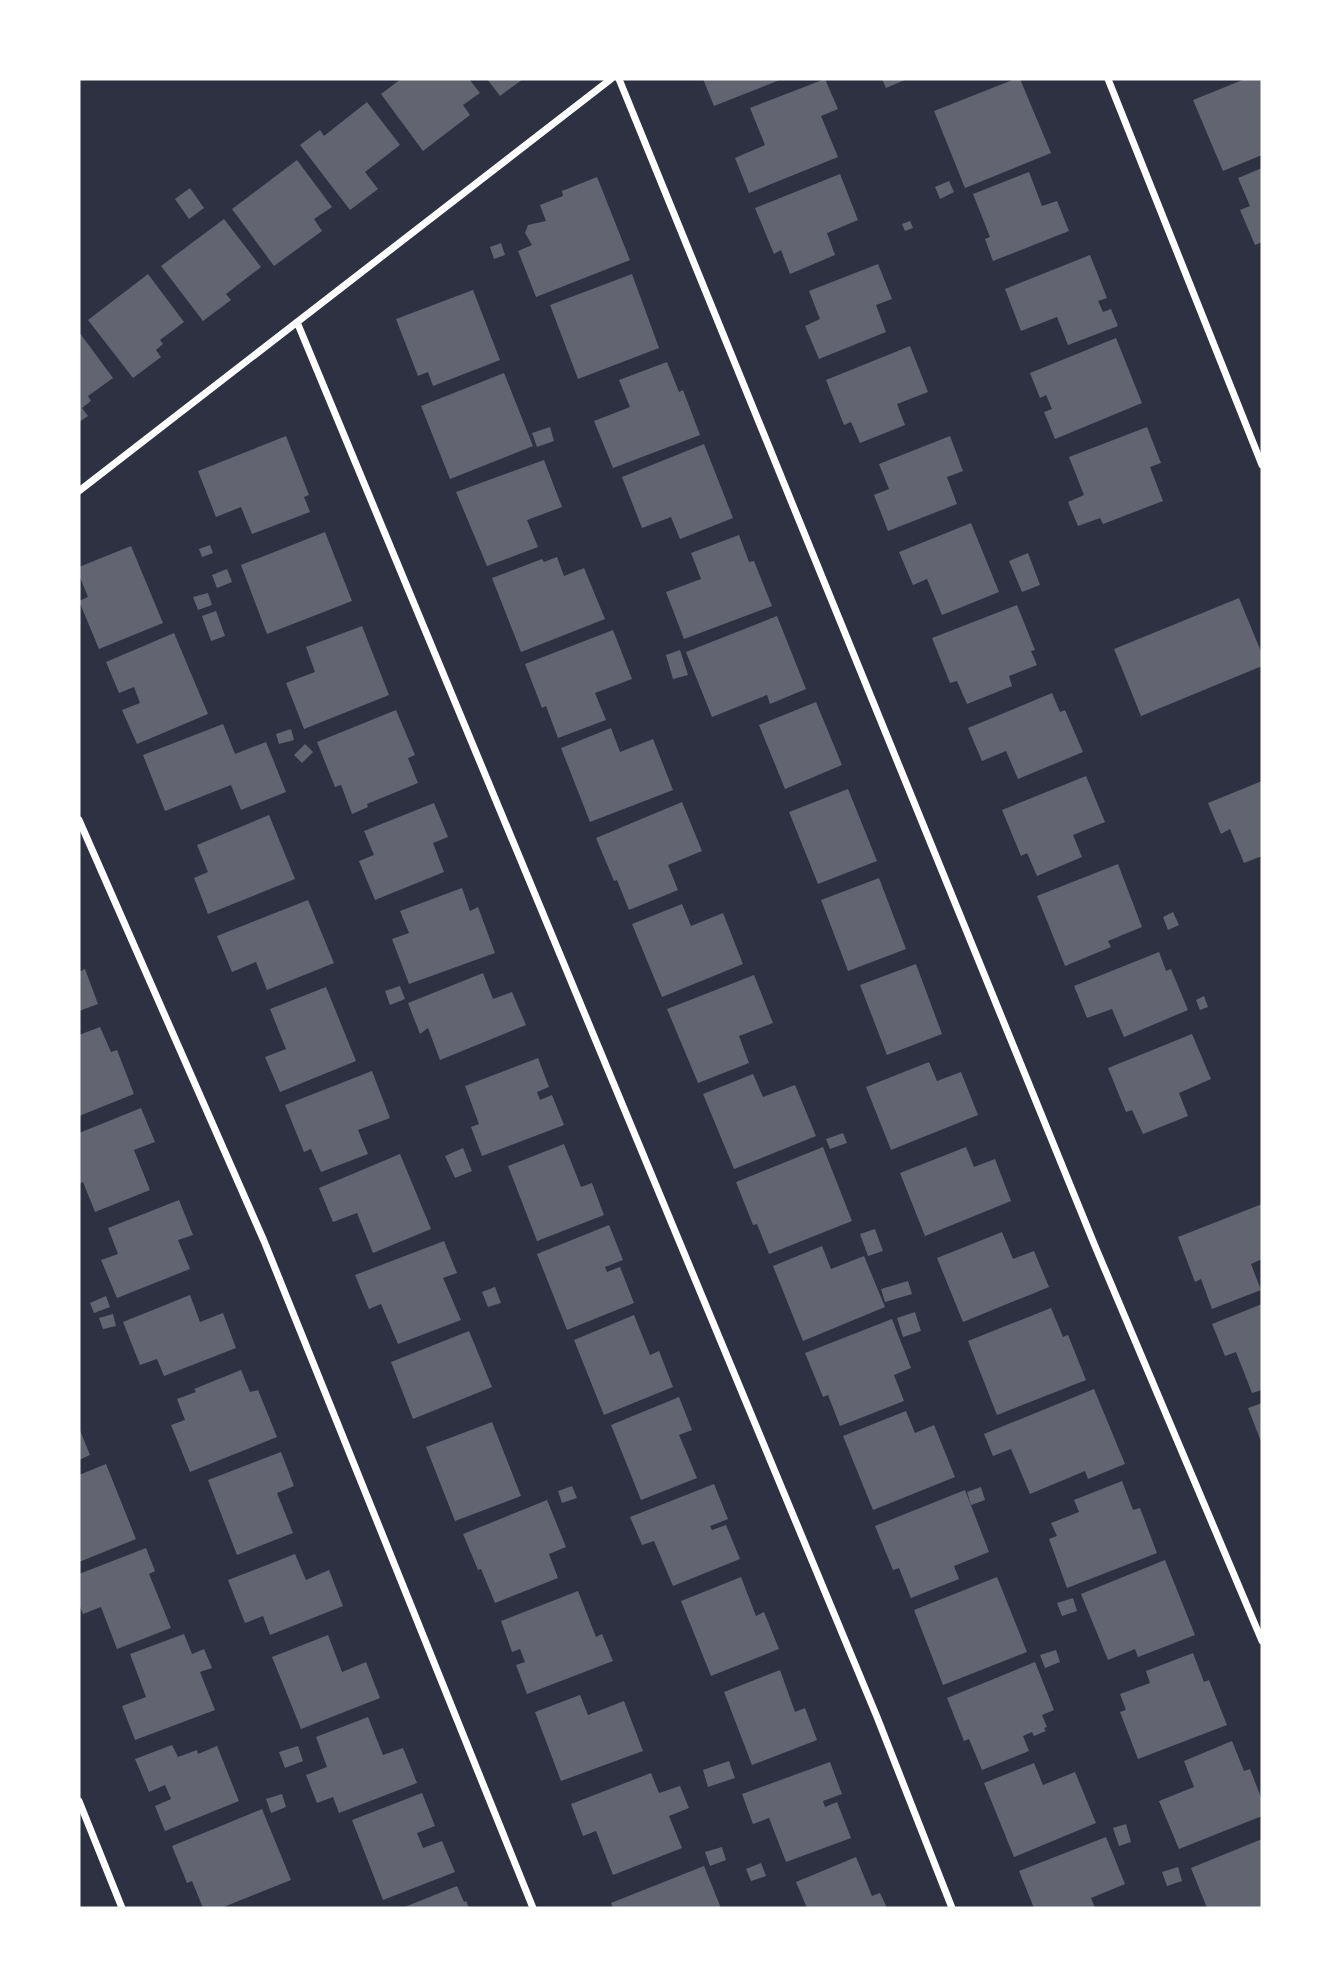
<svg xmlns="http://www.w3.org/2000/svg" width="1341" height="1987" font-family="'Archivo Narrow',sans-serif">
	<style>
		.building { fill: #626471 }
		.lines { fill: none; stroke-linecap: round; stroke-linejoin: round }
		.minor { stroke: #fff; stroke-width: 7 }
	</style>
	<rect width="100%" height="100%" fill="#2d3142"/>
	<!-- building -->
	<path class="building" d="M401,79H469L480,93L463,105L470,115L423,151L381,94Z
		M487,79H523L500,96Z
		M703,79H782L714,106Z
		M825,79L838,109L821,116L838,157L749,193L735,158L765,145L750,108Z
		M882,79H907L886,88Z
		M1015,79H1020L1051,153L965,188L934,111Z
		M1245,79H1262V155L1223,171L1193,100Z
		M367,102L400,145L365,172L378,189L350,210L300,145L320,130L324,136Z
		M297,160L332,207L314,219L322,231L274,266L232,209Z
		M1262,168V242L1255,245L1240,210L1250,206L1238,178Z
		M1029,172L1042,206L1057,201L1069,231L993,261L985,239L990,237L973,194Z
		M840,174L858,220L827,233L835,255L790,274L781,250L774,254L755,208Z
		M597,177L630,260L536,297L518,251L532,245L525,233L528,225L546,221L540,205L563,196L562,191Z
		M949,181L954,192L940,199L935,187Z
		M190,188L204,208L189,219L175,199Z
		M224,219L261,267L226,294L231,300L203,321L161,266Z
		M910,221L913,228L905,231L902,224Z
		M501,243L505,255L494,259L490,247Z
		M1090,255L1107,298L1098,301L1103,312L1111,309L1118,326L1068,345L1057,317L1021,331L1005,289Z
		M878,264L892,299L876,305L886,332L819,359L805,326L820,319L809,291Z
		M148,274L184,322L160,340L163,344L156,350L161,357L133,378L88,320Z
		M632,274L659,348L578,379L550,305Z
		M473,290L500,360L433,386L428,372L418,376L396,319Z
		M79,332L113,378L88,396L91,401L82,408L88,416L79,422Z
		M1116,338L1142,403L1055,439L1044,412L1052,409L1046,395L1040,398L1030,373Z
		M910,346L928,392L897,404L905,425L860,443L851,422L844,425L826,380Z
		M667,362L679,392L683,390L700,435L613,468L594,421L630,407L619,380Z
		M504,373L533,446L450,479L421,406Z
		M550,427L554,441L537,447L532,433Z
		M1147,427L1161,463L1150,467L1163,501L1103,524L1100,518L1078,526L1068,502L1084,495L1069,457Z
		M286,436L309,495L304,497L310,512L252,534L241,507L216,517L198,471Z
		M950,436L963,471L947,477L957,504L888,531L874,495L889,489L879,464Z
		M704,444L733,518L680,539L671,517L642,528L622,477Z
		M544,460L562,507L527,520L538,547L487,566L456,492Z
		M971,523L999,592L942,615L927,579L913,585L899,552Z
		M325,532L352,601L267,634L241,565Z
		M739,535L749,562L754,561L772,606L684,639L666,592L701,579L691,553Z
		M210,545L213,553L202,557L199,549Z
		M131,546L163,623L99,649L79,601L88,597L79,575V567Z
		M1028,553L1040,585L1022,592L1009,561Z
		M557,557L564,576L584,568L605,619L521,652L492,578L542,559L544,562Z
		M227,569L232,582L217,588L212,575Z
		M208,593L212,605L198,610L193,597Z
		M1239,598L1262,654V666L1141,716L1114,649Z
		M1017,605L1035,650L1031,651L1037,665L1009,676L1012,686L967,704L957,681L950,683L932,638Z
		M216,611L225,636L211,641L202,616Z
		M777,616L806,689L770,704L767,695L712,717L686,652Z
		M362,626L389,695L304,729L286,683L315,672L306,647Z
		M613,630L632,679L595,693L606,720L558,738L546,706L542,708L525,664Z
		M174,633L208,714L137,744L122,710L140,703L134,687L119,693L106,662Z
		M680,650L688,675L673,679L666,655Z
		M1052,693L1060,712L1065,710L1083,752L1018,779L1006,751L982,761L968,728Z
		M816,702L842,765L785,789L759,725Z
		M396,710L415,755L408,758L418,783L367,804L368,807L352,814L341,785L335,787L317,742Z
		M223,724L235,754L266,742L286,792L241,810L231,785L165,811L143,755Z
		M611,728L620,752L653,739L673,790L590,822L561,748Z
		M291,729L294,740L279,744L276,734Z
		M305,744L313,752L302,763L294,755Z
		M1086,776L1105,822L1073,835L1082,857L1037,876L1027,853L1021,856L1002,810Z
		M1262,781V856L1244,863L1230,829L1221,834L1208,803Z
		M848,789L877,861L818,884L789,812Z
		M682,802L702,851L668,865L678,890L629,910L617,880L614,881L596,838Z
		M434,803L448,837L433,843L444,872L375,900L359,861L374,855L364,831Z
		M269,815L295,879L208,914L194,878L208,872L197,845Z
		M1118,864L1142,927L1108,941L1111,947L1065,966L1037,896Z
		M879,878L906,949L848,971L821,900Z
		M462,888L470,911L478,907L495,953L409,984L392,939L409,933L400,911Z
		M308,900L334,963L267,990L256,962L232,972L217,936Z
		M682,904L691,926L723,913L743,964L662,997L632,924Z
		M1173,912L1179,925L1168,930L1163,917Z
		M1159,952L1166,971L1171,969L1188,1010L1124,1037L1112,1009L1087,1018L1074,986Z
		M916,964L942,1034L887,1055L860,985Z
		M85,969L98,1004L79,1011V972Z
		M483,973L493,999L512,992L526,1025L440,1060L428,1028L420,1034L408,1003Z
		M754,975L773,1023L739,1036L749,1063L698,1083L667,1009Z
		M400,986L405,999L390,1005L385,991Z
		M326,987L356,1061L280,1092L265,1057L286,1049L270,1009Z
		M1204,996L1208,1007L1200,1010L1196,1000Z
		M100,1027L111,1052L117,1050L134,1094L79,1116V1035Z
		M1192,1034L1211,1079L1179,1093L1188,1116L1143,1134L1132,1110L1126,1112L1108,1068Z
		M538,1058L549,1087L537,1092L540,1100L552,1095L564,1125L482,1156L471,1127L479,1124L465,1086Z
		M929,1062L937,1081L961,1072L978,1115L891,1150L866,1087Z
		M372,1071L390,1118L358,1130L368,1154L321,1172L311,1149L304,1152L285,1105Z
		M753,1074L763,1097L795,1085L816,1136L734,1169L703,1094Z
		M141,1108L155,1142L134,1150L150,1190L95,1212L83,1182L79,1184V1133Z
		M843,1133L847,1143L830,1149L826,1139Z
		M564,1144L581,1187L592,1183L604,1215L537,1241L508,1166Z
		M823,1147L852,1221L769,1254L757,1224L753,1225L736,1182Z
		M966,1147L974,1167L995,1159L1011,1201L925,1236L900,1173Z
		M463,1148L472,1171L455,1178L445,1156Z
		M400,1154L431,1229L373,1253L357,1213L333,1222L319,1188Z
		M179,1200L193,1235L178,1240L190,1269L117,1298L101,1260L118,1254L108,1228Z
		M1262,1204V1259L1251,1264L1261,1290L1212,1309L1201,1279L1195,1282L1178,1237Z
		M609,1225L623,1260L605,1267L607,1272L620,1267L634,1303L567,1330L537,1254Z
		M875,1229L883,1251L868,1256L860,1234Z
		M1002,1232L1013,1259L1034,1251L1049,1287L963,1322L937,1258Z
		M444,1241L457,1273L443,1278L461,1320L398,1344L381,1304L369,1309L355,1275Z
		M822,1246L831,1269L864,1256L885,1307L803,1341L773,1266Z
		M908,1281L912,1294L885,1302L881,1289Z
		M495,1287L501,1303L488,1307L482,1292Z
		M190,1295L200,1322L223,1313L236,1348L164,1376L157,1359L140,1365L123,1322Z
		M106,1296L110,1307L94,1313L90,1303Z
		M1262,1304V1390L1252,1393L1236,1352L1225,1356L1212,1324Z
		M1051,1308L1063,1337L1068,1335L1086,1380L997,1415L968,1341Z
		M915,1312L921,1331L903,1337L897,1318Z
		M113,1314L116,1326L103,1329L99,1318Z
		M634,1315L650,1355L659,1351L673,1387L604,1415L574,1340Z
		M892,1319L911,1368L894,1375L904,1401L840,1426L828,1395L823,1397L805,1353Z
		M469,1331L492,1387L413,1419L391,1362Z
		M241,1370L250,1392L258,1390L277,1437L190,1472L171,1425L185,1420L177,1399L196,1392L194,1389Z
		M1094,1389L1125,1464L1088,1479L1085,1471L1030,1494L1011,1449L993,1456L984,1434Z
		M679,1397L692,1430L679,1435L697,1478L641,1500L611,1425Z
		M1262,1403V1444L1248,1408Z
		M906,1411L915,1433L934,1425L955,1477L873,1510L843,1436Z
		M492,1422L521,1496L455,1521L426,1447Z
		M79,1428L90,1455L79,1460Z
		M281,1452L294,1486L277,1493L293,1533L237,1555L208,1480Z
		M106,1464L136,1539L79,1562V1475Z
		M1122,1481L1133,1510L1140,1508L1157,1553L1067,1588L1049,1539L1057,1536L1051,1523L1079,1512L1074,1500Z
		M714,1484L728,1519L710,1526L712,1530L726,1525L740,1559L673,1586L654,1541L642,1545L630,1517Z
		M572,1486L577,1498L562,1503L558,1491Z
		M981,1487L985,1500L971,1505L967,1492Z
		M965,1490L989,1552L954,1566L959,1579L911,1598L899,1568L893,1570L875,1526Z
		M547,1500L566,1547L549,1554L558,1578L495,1603L481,1569L478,1570L463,1534Z
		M146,1548L155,1571L149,1574L171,1628L117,1649L101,1607L83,1614L79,1604V1574Z
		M295,1554L306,1580L329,1570L343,1606L270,1635L263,1616L245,1623L228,1580Z
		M1165,1560L1195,1635L1138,1657L1135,1649L1108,1660L1081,1594Z
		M741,1577L756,1616L764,1612L779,1649L711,1676L681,1601Z
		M997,1577L1027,1652L943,1685L914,1610Z
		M578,1591L596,1637L602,1634L613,1661L527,1694L516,1665L525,1662L520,1649L512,1652L501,1621Z
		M1073,1598L1077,1611L1062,1616L1057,1603Z
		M184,1634L192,1654L204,1649L212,1668L200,1672L215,1710L135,1740L122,1706L146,1697L130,1654Z
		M328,1635L342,1672L366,1662L380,1698L301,1729L272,1657Z
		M1056,1650L1060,1662L1045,1668L1040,1655Z
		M1193,1653L1204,1682L1209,1680L1227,1725L1138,1759L1120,1712L1126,1710L1120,1694L1150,1683L1146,1671Z
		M1035,1662L1054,1710L1042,1715L1047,1727L1044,1728L1046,1731L1034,1736L1032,1732L1023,1736L1029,1751L982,1770L969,1739L964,1741L947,1698Z
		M780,1670L795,1712L805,1708L817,1740L752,1765L724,1692Z
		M580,1695L588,1715L624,1701L643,1751L561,1781L535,1712Z
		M368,1717L383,1755L403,1748L417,1783L339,1813L333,1797L317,1803L306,1775L327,1767L316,1737Z
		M1232,1741L1244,1771L1250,1769L1262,1800V1816L1179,1849L1159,1801L1194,1787L1184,1761Z
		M172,1745L178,1757L197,1750L198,1754L217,1746L239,1801L165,1831L155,1806L171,1799L165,1785L149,1792L135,1759Z
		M298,1746L303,1761L285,1768L279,1752Z
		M729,1761L735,1778L708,1787L703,1770Z
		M830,1762L842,1794L823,1801L825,1807L837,1802L851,1838L786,1862L769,1818L753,1824L742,1794Z
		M1034,1763L1043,1785L1075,1772L1096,1823L1014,1857L984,1783Z
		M651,1773L659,1793L680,1786L689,1808L669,1816L682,1848L613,1875L596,1831L583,1836L571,1804Z
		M422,1793L435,1826L417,1833L423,1848L442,1841L455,1872L383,1900L352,1820Z
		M282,1794L286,1807L271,1813L266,1799Z
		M262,1809L291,1880L221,1908H203L192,1881L187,1883L172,1846Z
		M1126,1824L1131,1842L1119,1846L1113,1828Z
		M1106,1837L1125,1884L1091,1898L1095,1908H1034L1019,1871Z
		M1262,1839V1908H1207L1191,1868Z
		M722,1847L726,1860L710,1866L705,1852Z
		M856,1857L872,1896L880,1893L887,1908H807L796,1882Z
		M761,1863L766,1876L751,1881L746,1869Z
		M704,1866L721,1908H613L611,1903Z
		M1178,1867L1182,1881L1167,1886L1162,1872Z
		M457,1886L464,1902L466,1901L469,1908H402Z"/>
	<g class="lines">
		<!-- minor -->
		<path class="minor" d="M619,79L1095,1246L1262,1641
			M1108,79L1262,465
			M297,322L877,1717L952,1908
			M79,491L611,79
			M79,820L264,1241L533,1908
			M79,1801L122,1908"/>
	</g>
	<!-- border -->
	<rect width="1341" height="1987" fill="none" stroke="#ffffff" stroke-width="161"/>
</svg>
